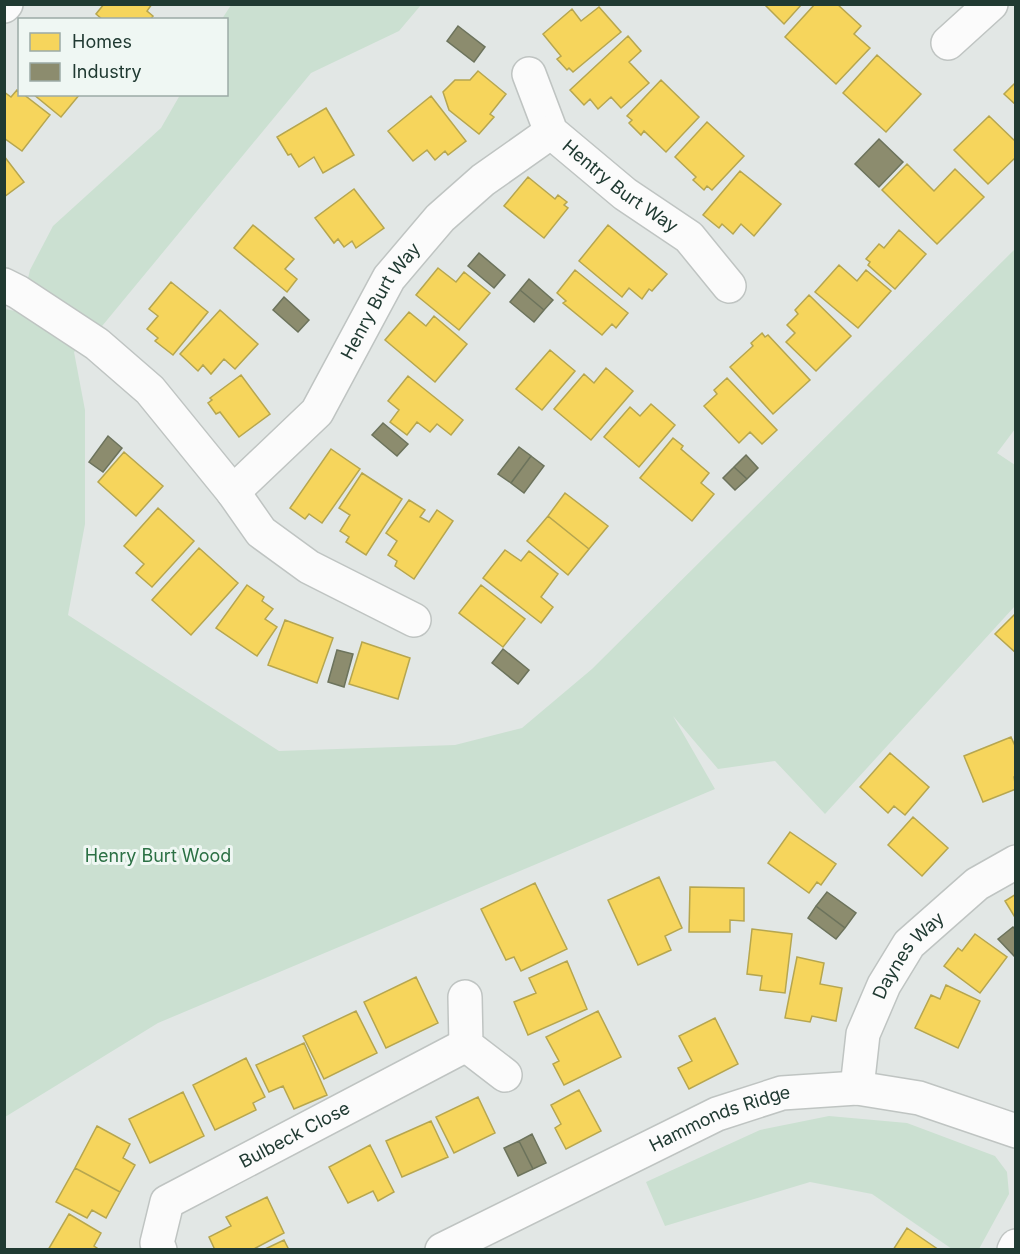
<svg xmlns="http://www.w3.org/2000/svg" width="1020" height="1254" font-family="Inter,sans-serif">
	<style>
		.green { fill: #cbe0d1 }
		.homes { fill: #f6d55c; stroke: #b6a64f; stroke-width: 1.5 }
		.industry { fill: #8c8c6e; stroke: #6c735c; stroke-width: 1.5 }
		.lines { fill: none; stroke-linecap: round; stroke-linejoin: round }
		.street-casing { stroke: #bfc4c2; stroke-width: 36 }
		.street { stroke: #fbfbfb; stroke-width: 33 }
		.labels { text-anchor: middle; stroke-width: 6; stroke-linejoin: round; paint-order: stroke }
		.street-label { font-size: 18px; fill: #203a32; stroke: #eff7f3 }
		.park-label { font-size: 18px; fill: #2b7044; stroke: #eff7f3 }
	</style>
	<rect width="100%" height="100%" fill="#e2e7e5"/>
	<!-- green -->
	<path class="green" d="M231,5H421L399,31L311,73L98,331L74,352L85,410V524L68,615L279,751L455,745L522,728L592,669L1015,249V429L997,453L1015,465V606L825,814L775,761L718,769L673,716L715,789L158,1023L5,1117V309L20,312L30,270L53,226L161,128L180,95L226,94V20L222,19Z
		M829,1116L907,1123L995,1156L1007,1172L1009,1194L979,1249H952L872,1194L810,1182L665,1226L646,1182L760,1130Z"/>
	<!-- homes -->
	<path class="homes" d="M104,4H152L147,11L153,16L150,20H103L96,14Z
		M764,4H802L784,24Z
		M815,4H837L861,26L854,34L870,48L836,84L785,37Z
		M599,7L621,32L573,72L569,68L567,70L557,59L561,56L543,34L572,9L581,21Z
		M628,36L641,51L629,62L649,83L621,108L611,97L598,109L590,99L584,105L570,90Z
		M877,55L921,94L886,132L843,93Z
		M478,71L506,94L490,114L494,117L479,134L449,110L443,92L455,80H470Z
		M661,80L699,117L666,152L644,131L641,135L629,123L632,120L627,116Z
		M1016,82V105L1004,94Z
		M17,90L20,94H23L50,115L22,151L4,138V92L11,97Z
		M33,94H80L61,117Z
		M431,96L466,141L448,155L445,151L435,160L427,150L413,161L388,131Z
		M326,108L354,155L323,173L314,157L299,167L291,154L288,155L277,137Z
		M989,116L1016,142V157L988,184L954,150Z
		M707,122L744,156L712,190L707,186L704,190L693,180L696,177L675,157Z
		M4,156L24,182L4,197Z
		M907,164L934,191L955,169L984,197L937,244L882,190Z
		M740,171L781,204L754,236L741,224L733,234L722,224L719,228L703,215Z
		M528,177L555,199L558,195L567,202L564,205L568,208L544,238L504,206Z
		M354,189L384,228L356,248L352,241L344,247L338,239L334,243L315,218Z
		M253,225L294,259L285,269L297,279L287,292L234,248Z
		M608,225L667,274L652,291L649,289L642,299L629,288L622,297L579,261Z
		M899,230L926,254L895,289L868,265L870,262L866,259L879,244L884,248Z
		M839,265L857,281L866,270L891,291L858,328L815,292Z
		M438,268L456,282L464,272L490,293L459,330L416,295Z
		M575,270L628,313L616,328L612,324L602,335L563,303L566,301L557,293Z
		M171,282L208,312L173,355L155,341L158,338L147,329L158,316L149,309Z
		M809,295L851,336L816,371L786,342L795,333L787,325L798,314L795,310Z
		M220,310L258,344L235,369L224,359L211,374L203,365L198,371L180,354Z
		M409,312L426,326L434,316L467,344L435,382L385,340Z
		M762,333L765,337L768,335L810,380L773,414L730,367L753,346L751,343Z
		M550,350L575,371L542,410L516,389Z
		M606,368L633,391L591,440L554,409L584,374L594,383Z
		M241,375L270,414L239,437L220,412L216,414L208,403L212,400L210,398Z
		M408,376L463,420L451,435L437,424L430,432L417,422L407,435L390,422L399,410L388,401Z
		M727,378L777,430L762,444L750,432L739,443L704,406L717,394L714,390Z
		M651,404L675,425L639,467L604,437L630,407L640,416Z
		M673,438L683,446L681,449L709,473L701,483L714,494L692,521L640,478Z
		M331,449L360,469L322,523L309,514L305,519L290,508Z
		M124,452L163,486L136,516L98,482Z
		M362,473L402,499L366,555L346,542L349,537L340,531L350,515L339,508Z
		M565,493L608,526L589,549L548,516Z
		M409,500L425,510L420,517L429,522L437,510L453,521L414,579L395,566L397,561L388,555L397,541L386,533Z
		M158,508L194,541L152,587L136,573L144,564L124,546Z
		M548,516L589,549L568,575L527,541Z
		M199,548L238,583L191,635L152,600Z
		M505,550L521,561L529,551L558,574L541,597L553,607L541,623L483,578Z
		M247,585L264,597L262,601L273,609L265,619L277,627L257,656L216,628Z
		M481,585L525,619L503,647L459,613Z
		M1016,613V653L995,634Z
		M285,620L333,638L317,683L268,665Z
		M362,642L410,658L398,699L349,684Z
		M1011,737L1016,748V776L1014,777L1016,789L983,802L964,756Z
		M890,753L929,787L905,815L894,806L888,813L860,787Z
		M913,817L948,848L922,876L888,845Z
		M790,832L836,864L821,885L817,882L809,893L768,863Z
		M659,877L682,928L665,936L671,950L638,965L608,900Z
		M535,883L567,949L521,971L514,957L506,960L481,909Z
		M690,887L744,888V921L730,920V932H689Z
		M1016,894V919L1005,901Z
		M752,929L792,934L785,993L760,990L762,976L747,974Z
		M975,934L1007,957L980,993L944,966L958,948L962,951Z
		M797,957L824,963L820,984L842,988L836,1021L812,1016L810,1022L785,1018Z
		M567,961L587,1009L528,1035L514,1002L536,993L529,978Z
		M416,977L438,1023L386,1048L364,1002Z
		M946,985L980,1001L958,1048L915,1028L931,995L940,999Z
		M356,1011L377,1053L324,1079L303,1036Z
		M598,1011L621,1057L564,1085L553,1064L559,1061L546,1037Z
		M715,1018L738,1064L689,1089L678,1068L692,1061L679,1036Z
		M304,1043L327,1095L294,1109L283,1086L269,1092L256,1065Z
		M246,1058L265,1097L253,1103L256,1110L215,1130L193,1085Z
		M579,1090L601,1131L566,1149L555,1128L561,1124L551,1105Z
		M183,1092L204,1136L150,1163L129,1119Z
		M478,1097L495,1133L454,1153L436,1117Z
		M431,1121L448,1157L402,1177L386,1141Z
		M97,1126L130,1144L123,1158L135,1165L120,1192L75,1168Z
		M370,1145L394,1192L378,1201L373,1191L348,1203L329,1167Z
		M75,1168L120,1192L106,1218L92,1210L87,1218L56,1202Z
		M267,1197L284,1233L252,1250H215L209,1237L231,1226L226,1217Z
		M69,1214L101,1233L94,1246L100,1250H48Z
		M907,1228L939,1250H893Z
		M284,1240L289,1250H263Z"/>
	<!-- industry -->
	<path class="industry" d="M458,26L485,47L474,62L447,41Z
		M879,139L903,162L879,187L855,164Z
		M479,253L505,275L494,288L468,266Z
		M529,279L553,300L544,310L520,290Z
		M520,290L544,310L534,322L510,302Z
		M284,297L309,320L298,332L273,310Z
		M383,423L408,444L397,456L372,435Z
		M108,436L122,448L103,472L89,462Z
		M519,447L531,456L511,483L498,474Z
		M746,455L758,468L747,479L734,467Z
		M531,456L544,466L524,493L511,483Z
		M734,467L747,479L735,490L723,478Z
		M503,649L529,670L518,684L492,663Z
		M337,650L353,654L344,687L328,682Z
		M827,892L856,913L845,928L816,906Z
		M816,906L845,928L836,939L808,918Z
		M1013,927L1016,930V958L998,939Z
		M532,1134L546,1163L533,1169L519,1141Z
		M519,1141L533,1169L518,1176L504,1148Z"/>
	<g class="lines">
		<defs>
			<g id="street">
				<path d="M4,6L6,4"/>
				<path d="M948,43L991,4"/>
				<path id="s1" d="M529,74L551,132L625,194L689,237L729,286"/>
				<path d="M4,285L18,292L97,344L150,390L233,492L261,532L309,567L414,620"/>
				<path id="s2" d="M233,492L317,412L389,278L440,218L483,180L551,132"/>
				<path d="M465,997L466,1045L505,1075"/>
				<path id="s3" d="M857,1088L863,1034L884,985L909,944L977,884L1016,862"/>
				<path id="s4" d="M160,1250L157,1243L167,1202L466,1045"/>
				<path id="s5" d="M442,1250L717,1114L782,1093L857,1088L919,1098L1016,1131"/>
				<path d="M1014,1250L1016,1246"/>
			</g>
		</defs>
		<!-- street casing -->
		<use href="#street" class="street-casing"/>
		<!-- street -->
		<use href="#street" class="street"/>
	</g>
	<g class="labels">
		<!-- street labels -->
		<g class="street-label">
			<text dy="6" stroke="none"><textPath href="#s1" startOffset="150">Hentry Burt Way</textPath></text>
			<text dy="6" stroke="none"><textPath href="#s2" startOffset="244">Henry Burt Way</textPath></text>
			<text dy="6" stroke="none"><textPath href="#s3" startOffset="146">Daynes Way</textPath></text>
			<text dy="6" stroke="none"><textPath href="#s5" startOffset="308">Hammonds Ridge</textPath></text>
			<text dy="6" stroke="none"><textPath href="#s4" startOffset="194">Bulbeck Close</textPath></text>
		</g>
		<!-- park labels -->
		<g class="park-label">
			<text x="158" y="862">Henry Burt Wood</text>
		</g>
	</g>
	<!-- border -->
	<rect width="1020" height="1254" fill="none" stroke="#203a32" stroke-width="12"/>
	<!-- legend -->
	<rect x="18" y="18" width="210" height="78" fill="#eff7f3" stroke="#9caba6" stroke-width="1.5"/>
	<rect x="30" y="33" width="30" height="18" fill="#f6d55c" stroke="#9caba6" stroke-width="1.5"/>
	<text x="72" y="48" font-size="18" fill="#203a32">Homes</text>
	<rect x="30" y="63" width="30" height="18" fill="#8c8c6e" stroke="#9caba6" stroke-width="1.5"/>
	<text x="72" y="78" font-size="18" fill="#203a32">Industry</text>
</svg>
